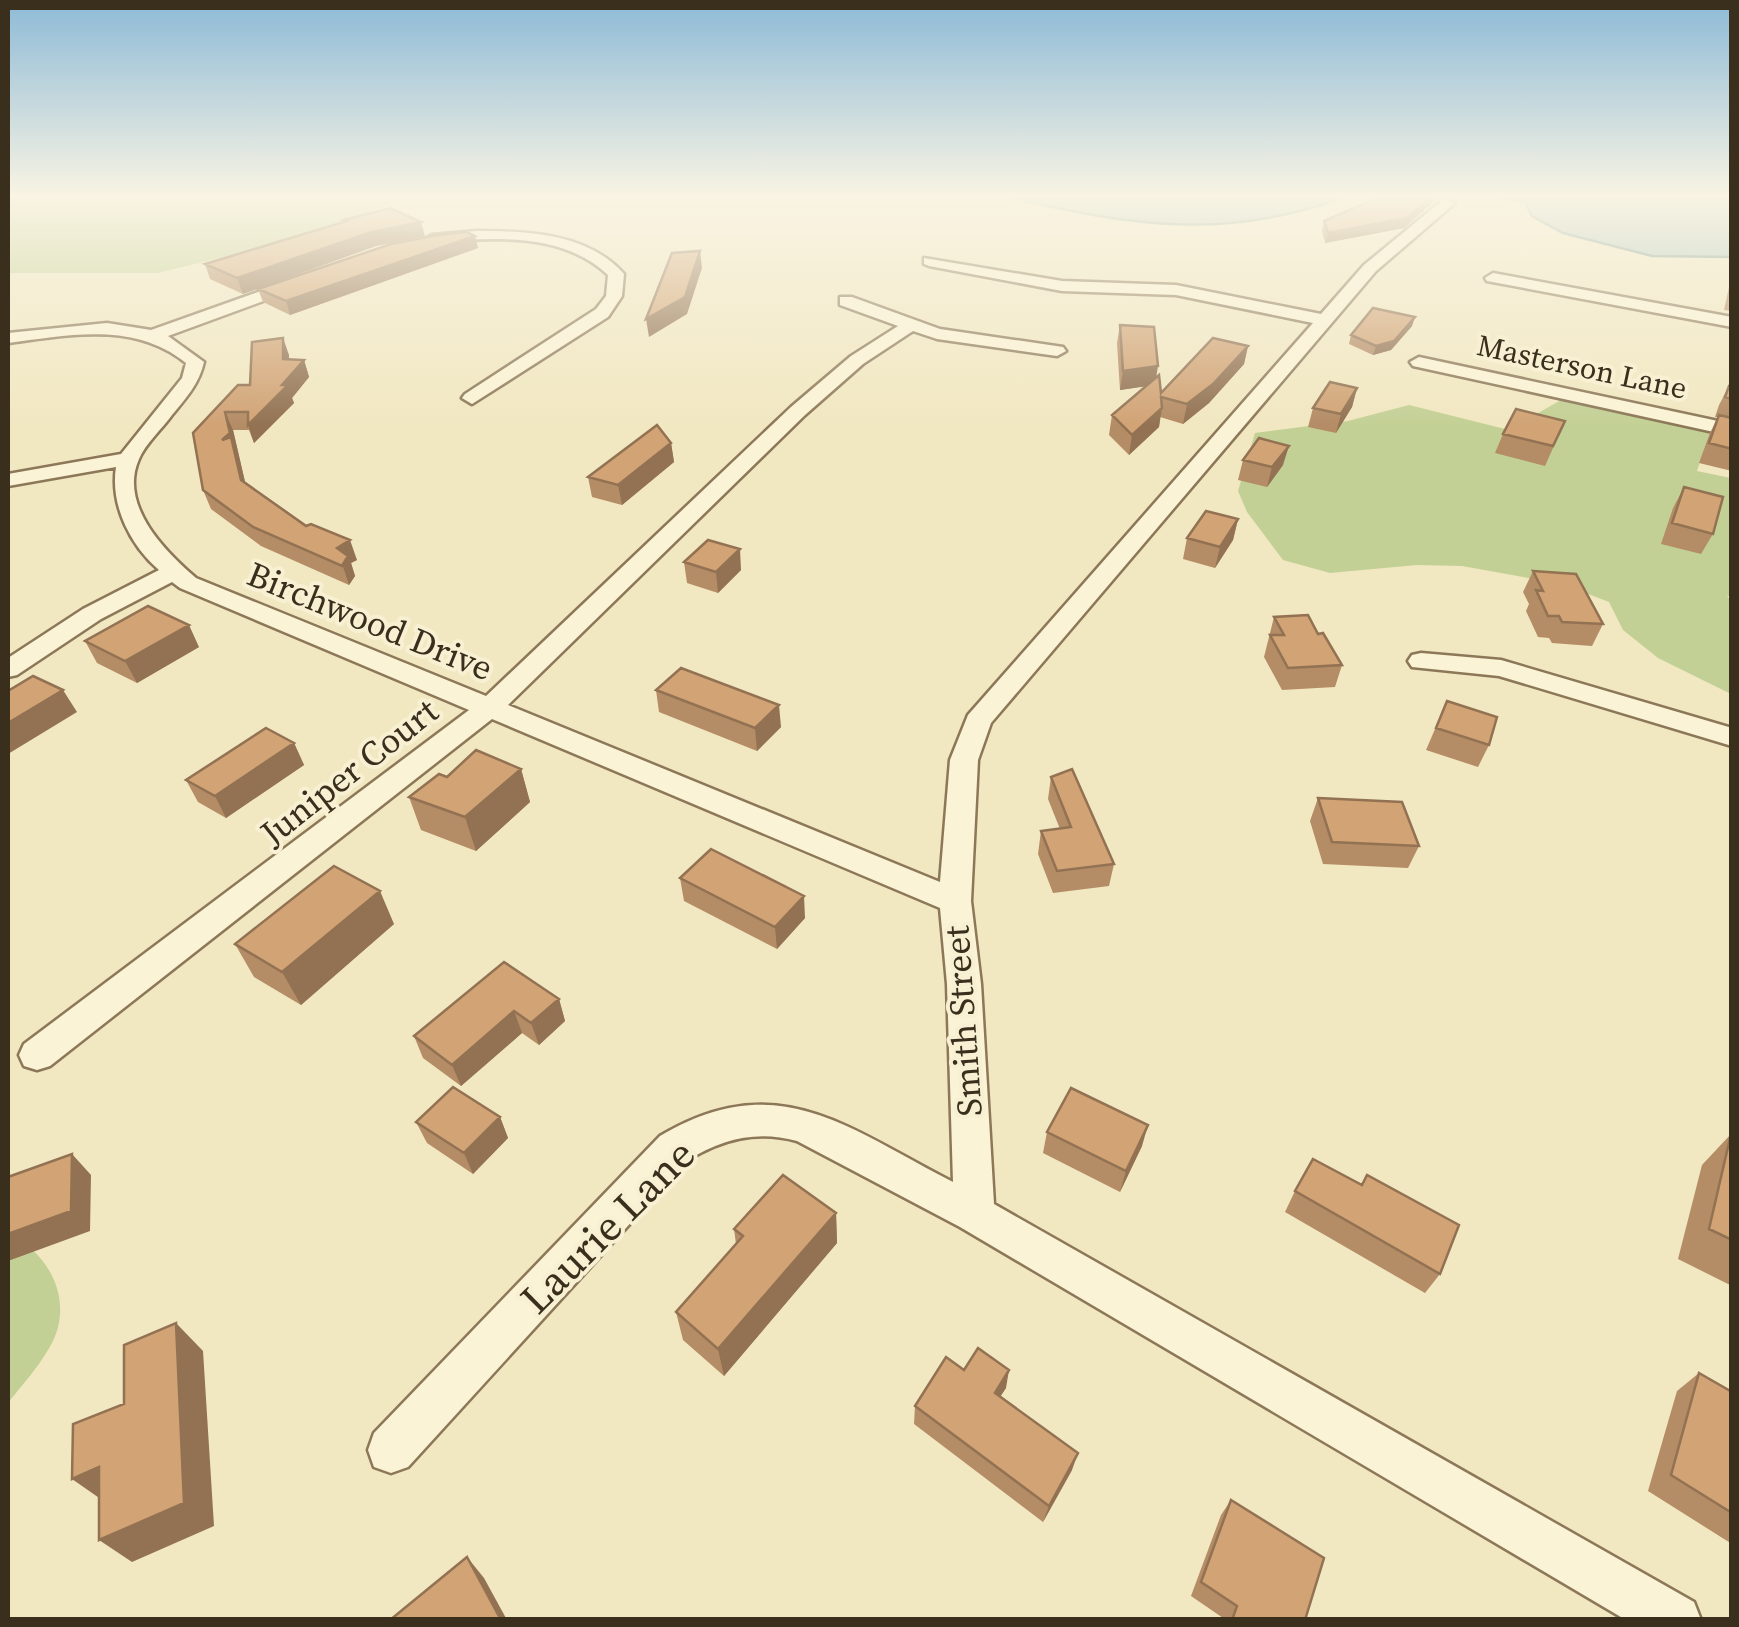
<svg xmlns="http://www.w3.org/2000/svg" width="1739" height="1627" font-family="'Source Serif 4',serif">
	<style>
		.green { fill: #c3d095 }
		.water { fill: #a4c3bd; stroke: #6a928b; stroke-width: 2.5 }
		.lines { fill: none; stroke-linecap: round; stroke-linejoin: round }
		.street-casing { stroke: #8c7858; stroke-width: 5 }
		.street { fill: #fbf3d5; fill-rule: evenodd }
		.wall { fill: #b48c65 }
		.shaded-wall { fill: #927252 }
		.building { fill: #d1a375; stroke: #927252; stroke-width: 2.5 }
		.labels { text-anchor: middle; stroke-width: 8; stroke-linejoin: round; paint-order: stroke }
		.far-street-label { font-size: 30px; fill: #3a2e1d; stroke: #f8f0d2 }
		.street-label { font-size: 35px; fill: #3a2e1d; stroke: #f8f0d2 }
		.near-street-label { font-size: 42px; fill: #3a2e1d; stroke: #f8f0d2 }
	</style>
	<rect width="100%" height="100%" fill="#f1e7c1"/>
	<!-- green -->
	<path class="green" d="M405,198L309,236L158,273H8V199Z
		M1561,400L1711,428L1697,471L1731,478L1732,596H1727L1732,602L1731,694L1658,658L1623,630L1609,602L1562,584L1462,566L1417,565L1330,573L1283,560L1247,512L1238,491L1255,433L1348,421L1409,405L1509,430Z
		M8,1233C41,1249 66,1284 59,1323C54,1351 25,1381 8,1403Z"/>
	<!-- water -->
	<path class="water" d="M1010,198H1342C1223,241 1130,225 1010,198Z
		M1499,198H1731V257L1652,256L1563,233L1532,216L1525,202Z"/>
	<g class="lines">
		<defs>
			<path id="street" d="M1443,200L1455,203L1376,271L991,723L978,760L971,901L981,984L994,1204L1694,1602L1701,1620H1626L960,1227L797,1141C757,1130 722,1139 688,1160L408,1467L391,1473L374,1467L368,1450L374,1433L660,1136C778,1066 847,1128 953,1182L947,984L940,908L492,719L50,1066L37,1070L24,1066L19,1055L24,1044L469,710L180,588L172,582L101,619L17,675L8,677V658L83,609L159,570C130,545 110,505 116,467L8,486V474L121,454L182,378L186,363C134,321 69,335 8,343V333L107,323L151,330L292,280H304V286L168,336L204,362C199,384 186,398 172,415C162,429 145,444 139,459C118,506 167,553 196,578L486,696L791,407L851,356L898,326L840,305V297H852L940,329L1063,347L1066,351L1057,356L937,339L913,331L863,364L805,415L508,705L940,882L950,760L968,715L1313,323L1176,295L1062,291L929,266L924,264V258L1062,281L1176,285L1321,314L1364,265Z
				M476,231C527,231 588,233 624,274L622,296L608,317L472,404L462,398L465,394L596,309L606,296L608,275C563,232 490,237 432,243L425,239L432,235Z
				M1493,273L1732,317V327L1487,281L1485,278Z
				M1419,357L1732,424V436L1413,366L1410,362Z
				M1421,653L1501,660L1732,728V746L1499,676L1412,667L1408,661L1412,655Z"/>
		</defs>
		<!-- street casing -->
		<use href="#street" class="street-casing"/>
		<!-- street -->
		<use href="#street" class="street"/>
	</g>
	<!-- wall -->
	<path class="wall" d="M1377,198H1438L1404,228L1325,243L1322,231L1324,221Z
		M344,220L425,236L376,246L243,294L210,279L205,264L345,222Z
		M475,236L478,248L290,315L263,302L258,289Z
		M1732,273V311L1724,310Z
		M1120,325L1156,377L1161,393L1248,346L1244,364L1209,403L1183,424L1160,417L1159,427L1129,455L1109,435L1112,415L1145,386L1120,390L1117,343Z
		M1412,326L1391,350L1373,355L1349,344L1351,335Z
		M289,355V359L304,360L309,377L292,398L294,403L254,443L249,430H233L245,482L357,560L351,563L355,576L349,585L261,546L211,509L203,490L193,433L250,385Z
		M1729,386L1732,387V471L1699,463L1709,435L1718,417H1715L1719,405Z
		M1357,388L1352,407L1336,433L1308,427L1313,408Z
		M1565,421L1545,466L1495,453L1503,434Z
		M671,443L674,462L622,505L592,497L588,477Z
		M1243,460L1283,465L1267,487L1238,480Z
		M1684,487L1713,534L1701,554L1661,544L1673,508Z
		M1238,519L1233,540L1215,568L1183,559L1187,538Z
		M684,562L741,570L718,593L687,583Z
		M1533,571L1603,624L1592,646L1552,643L1549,638L1538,637L1526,611L1529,604L1523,592Z
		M1274,617L1318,634L1342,665L1335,687L1282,690L1264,657Z
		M85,641L199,647L137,683L97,663Z
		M656,690L781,727L757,751L659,712Z
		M1447,701L1489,745L1478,767L1426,750Z
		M294,743L304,765L226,818L198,802L186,780Z
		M521,769L530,802L476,851L421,830L409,797L447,777Z
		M1051,777L1114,864L1109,886L1053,893L1038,854L1041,831L1060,829L1048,799Z
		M1318,798L1419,846L1408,868L1323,864L1310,821Z
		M680,878L805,918L777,949L684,901Z
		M394,924L301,1005L254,977L235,944Z
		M559,999L565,1021L539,1045L522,1033L461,1086L423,1058L414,1036Z
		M500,1117L508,1138L473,1174L427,1143L416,1122Z
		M1047,1132L1142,1146L1120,1192L1043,1153Z
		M1731,1134L1732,1286L1678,1259L1702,1165Z
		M1362,1185L1440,1274L1425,1293L1285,1212L1295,1191Z
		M836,1213L837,1243L724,1376L683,1340L676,1312L736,1244L734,1229Z
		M964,1370L1006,1388L1000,1397L1072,1470L1043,1522L914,1424L915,1406Z
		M1699,1373L1732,1392V1544L1648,1491L1677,1391Z
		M1231,1500L1305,1620H1226L1191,1596L1221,1515Z"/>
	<!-- shaded-wall -->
	<path class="shaded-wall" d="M1430,198H1438L1404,228L1325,243L1328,233Z
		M421,222L425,236L376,246L243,294L237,278L372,232Z
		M475,236L478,248L290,315L286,301Z
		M700,251L702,268L687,314L649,337L646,319Z
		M1415,317L1412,326L1391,350L1373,355L1376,346Z
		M283,338L289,355V376L283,359Z
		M1248,346L1244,364L1209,403L1183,424L1187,404Z
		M304,360L309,377L292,398L294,403L254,443L248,425Z
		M1158,366L1155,385L1120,390L1123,371Z
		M1357,388L1352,407L1336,433L1341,414Z
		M1162,408L1159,427L1129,455L1132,435Z
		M225,412L233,430L249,499L222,440Z
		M671,443L674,462L622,505L618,485Z
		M1289,446L1283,465L1267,487L1272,467Z
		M1238,519L1233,540L1215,568L1220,547Z
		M350,540L357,560L351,563L355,576L349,585L337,548Z
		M740,549L741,570L718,593L716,572Z
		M189,625L199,647L137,683L125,661Z
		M63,690L77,712L8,754V723Z
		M779,705L781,727L757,751L755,728Z
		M294,743L304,765L226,818L215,796Z
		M521,769L530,802L476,851L465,817Z
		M380,891L394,924L301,1005L282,972Z
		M804,896L805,918L777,949L775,927Z
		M559,999L565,1021L539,1045L531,1023Z
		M514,1011L522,1033L461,1086L452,1065Z
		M500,1117L508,1138L473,1174L464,1153Z
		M1148,1125L1142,1146L1120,1192L1126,1171Z
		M72,1154L91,1175L90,1231L8,1261V1234Z
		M836,1213L837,1243L724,1376L718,1349Z
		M176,1323L203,1351L214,1526L132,1562L99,1540Z
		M1009,1370L1006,1388L991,1410L995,1393Z
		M1078,1453L1072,1470L1043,1522L1049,1506Z
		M99,1467L105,1502L72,1479Z
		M467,1557L484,1578L507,1620H501Z"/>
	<!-- building -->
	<path class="building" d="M1377,198H1430L1407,218L1328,233L1324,221Z
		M390,208L421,222L372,232L237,278L205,264L347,221L344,220Z
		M467,232L475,236L286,301L258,289L391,244L438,235Z
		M700,251L685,297L646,319L672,253Z
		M1373,308L1415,317L1394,341L1376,346L1351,335Z
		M1120,325L1154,327L1158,366L1123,371Z
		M283,338V359L304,360L282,385H288L248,425V412H225L230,433L222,440L231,437L241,480L306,526L311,524L350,540L337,548L348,556L342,566L253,527L203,490L193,433L238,385H250L252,342Z
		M1213,338L1248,346L1213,384L1187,404L1161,397L1162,408L1132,435L1112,415L1159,375L1161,393Z
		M1330,382L1357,388L1341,414L1313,408Z
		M1729,386L1732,387V399L1725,397Z
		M1516,409L1565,421L1553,446L1503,434Z
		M1719,415L1732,418V449L1709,443Z
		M657,425L671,443L618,485L588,477Z
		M1259,438L1289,446L1272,467L1243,460Z
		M1684,487L1723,497L1713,534L1672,523Z
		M1206,511L1238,519L1220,547L1187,538Z
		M708,540L740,549L716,572L684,562Z
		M1533,571L1576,574L1603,624L1562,622L1559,616H1548L1536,590L1543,591Z
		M148,606L189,625L125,661L85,641Z
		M1308,615L1318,634L1323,633L1342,665L1288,668L1270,635H1284L1274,617Z
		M681,668L779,705L755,728L656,690Z
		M33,676L63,690L8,723V691Z
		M1447,701L1497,717L1489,745L1436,728Z
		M266,728L294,743L215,796L186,780Z
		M476,750L521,769L465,817L409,797L439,774L447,777Z
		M1072,769L1114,864L1057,871L1041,831L1071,827L1051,777Z
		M1318,798L1402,802L1419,846L1332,842Z
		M711,849L804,896L775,927L680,878Z
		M334,866L380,891L282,972L235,944Z
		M504,962L559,999L531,1023L514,1011L452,1065L414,1036Z
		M453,1087L500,1117L464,1153L416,1122Z
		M1071,1088L1148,1125L1126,1171L1047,1132Z
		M1731,1134H1732V1240L1709,1229Z
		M72,1154L71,1211L8,1234V1177Z
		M1313,1159L1362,1185L1367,1175L1459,1225L1440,1274L1295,1191Z
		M783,1175L836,1213L718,1349L676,1312L743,1236L734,1229Z
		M176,1323L184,1503L99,1540V1467L72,1479L73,1424L124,1404V1345Z
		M978,1348L1009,1370L995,1393L1078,1453L1049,1506L915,1406L946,1357L964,1370Z
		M1699,1373L1732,1392V1513L1671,1475Z
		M1231,1500L1324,1558L1305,1620H1232L1237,1606L1201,1582Z
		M467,1557L501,1620H390Z"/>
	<!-- sky -->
	<linearGradient id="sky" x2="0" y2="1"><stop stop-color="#8dbad7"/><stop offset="0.46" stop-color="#f9f4e3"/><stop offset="1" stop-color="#f9f4e3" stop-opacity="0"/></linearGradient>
	<rect width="1739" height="426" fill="url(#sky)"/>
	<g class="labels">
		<!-- far-street labels -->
		<g class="far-street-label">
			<text transform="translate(1582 367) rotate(12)" y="10">Masterson Lane</text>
		</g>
		<!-- street labels -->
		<g class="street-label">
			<text transform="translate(370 621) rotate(22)" y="12">Birchwood Drive</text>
			<text transform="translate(349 772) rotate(-38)" y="12">Juniper Court</text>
			<text transform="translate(963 1021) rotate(-94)" y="12">Smith Street</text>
		</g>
		<!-- near-street labels -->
		<g class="near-street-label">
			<text transform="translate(607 1226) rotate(-45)" y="15">Laurie Lane</text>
		</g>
	</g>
	<!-- border -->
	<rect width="1739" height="1627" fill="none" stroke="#3a2e1d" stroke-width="20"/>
</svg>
